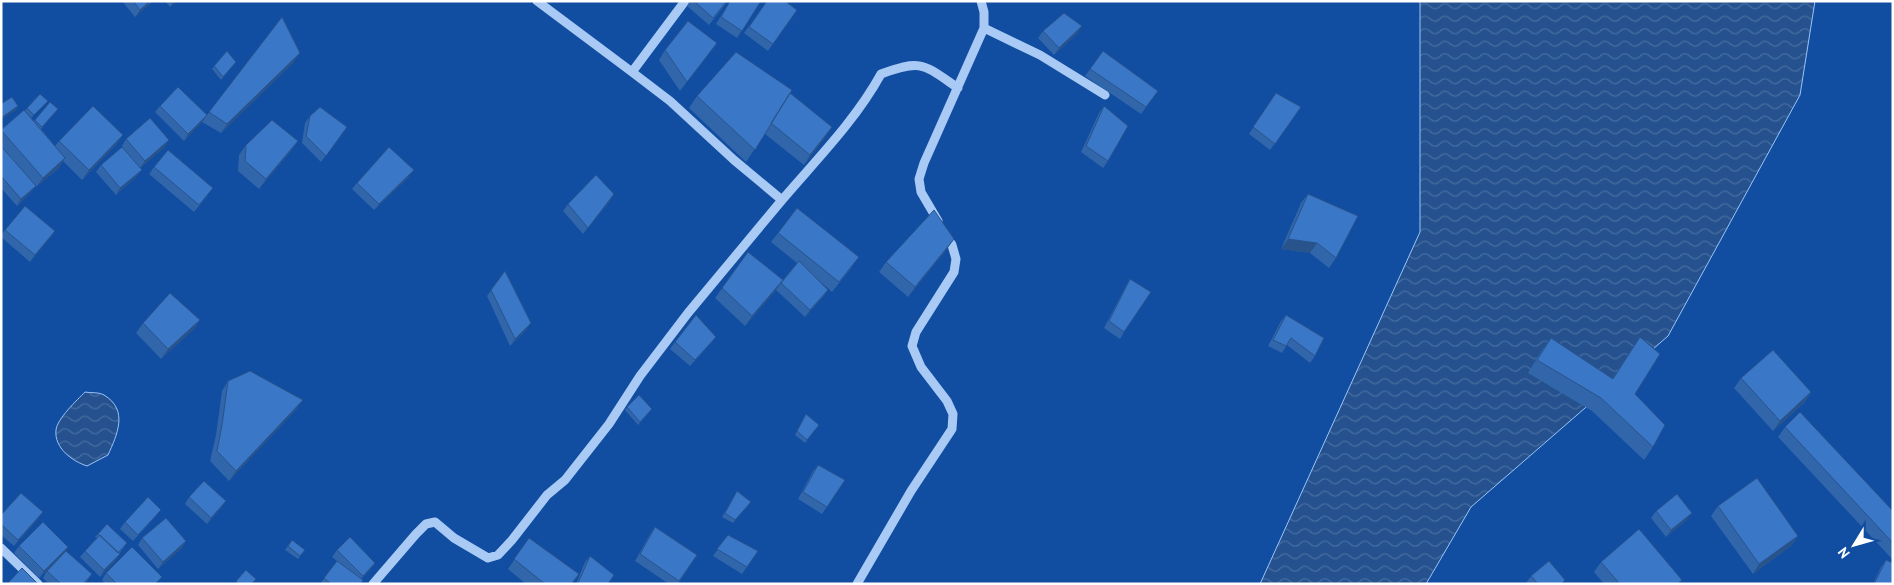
<svg xmlns="http://www.w3.org/2000/svg" width="1894" height="585" font-family="'PT Sans',sans-serif">
	<style>
		.water { fill: url(#water-waves); stroke: #9ac5f8 }
		.lines { fill: none; stroke-linecap: round; stroke-linejoin: round }
		.minor { stroke: #a9caf5; stroke-width: 9 }
		.wall { fill: #3266ab }
		.shaded-wall { fill: #29538b }
		.building { fill: #3a77c7; stroke: #29538b }
	</style>
	<defs>
		<pattern id="water-waves" width="16" height="10" patternUnits="userSpaceOnUse" patternTransform="scale(1.25)"><rect width="16" height="10" fill="#25528f"/><path d="M0 5q4-4 8 0t8 0" fill="none" stroke="#466ca0"/></pattern>
	</defs>
	<rect width="100%" height="100%" fill="#114da0"/>
	<!-- water -->
	<path class="water" d="M1420,1H1815L1800,95L1668,336L1471,507L1426,584H1260L1420,232Z
		M85,392C90,393 99,392 104,395C129,410 117,435 108,455L87,466C72,461 54,448 56,430C57,419 77,400 85,392Z"/>
	<g class="lines">
		<!-- minor -->
		<path class="minor" d="M537,1L632,72
			M984,28L1040,55L1105,95
			M782,200C817,159 855,121 881,74C922,59 923,64 958,88
			M938,221L921,192L919,179L924,163L984,28V12L981,1
			M1,548L38,584
			M373,584L416,534L426,524L435,522L454,538L488,558L498,555L512,540L547,495L565,480L609,424L640,376L688,313L782,200L734,160L670,101L632,72L685,1
			M857,584L911,491L952,429L953,414L947,401L921,367L912,346L916,332L954,272L956,259L952,245L945,234"/>
	</g>
	<!-- wall -->
	<path class="wall" d="M122,1H153L135,17Z
		M165,1H177L170,7Z
		M690,1H728L709,25L687,6Z
		M730,1H761L737,38L716,24Z
		M767,1L797,10L768,51L744,33Z
		M282,17L300,53L293,63L221,133L202,122L184,141L155,112L160,106L207,115Z
		M1043,31L1078,33L1054,55L1038,38Z
		M665,50L710,52L680,91L659,60Z
		M236,62L221,80L212,69L214,66Z
		M1090,69L1158,91L1141,114L1085,76Z
		M790,93L832,127L804,165L765,134L746,162L689,108L697,96Z
		M1276,93L1301,107L1270,150L1249,134Z
		M48,101L31,118L34,121L50,102L58,109L41,129L55,146L59,141L123,135L116,145L82,180L63,161L59,168L36,187H35L31,192L17,206L1,188V129L25,111L27,108Z
		M1104,106L1108,161L1103,168L1081,152L1099,113Z
		M310,116L347,127L321,162L302,143L305,123Z
		M126,139L165,147L140,168L137,176L116,195L96,172L101,165L122,147V146Z
		M298,141L291,151L259,189L238,171L239,155L246,145Z
		M154,167L208,195L194,212L149,174Z
		M409,177L374,210L352,189L357,183Z
		M1308,194L1336,258L1329,268L1310,253L1281,249L1301,203Z
		M610,201L583,234L563,211L568,204Z
		M5,230L55,231L30,262L1,237V235Z
		M778,233L852,267L832,292L817,279L828,290L823,297L805,317L776,290L745,326L715,298L748,252L783,280L797,263L771,242Z
		M947,249L908,297L879,272L886,262Z
		M505,271L527,329L510,346L487,296Z
		M1130,279L1124,332L1120,339L1104,328L1126,286Z
		M1286,315L1315,356L1310,363L1287,345L1282,353L1268,346L1281,321Z
		M200,320L194,329L161,359L136,333L143,323Z
		M716,337L711,343L690,366L670,349L675,342Z
		M1640,337L1635,394L1653,447L1644,460L1592,411L1528,373L1542,350L1551,338L1612,379Z
		M1741,378L1811,392L1805,402L1773,431L1734,388Z
		M228,381L303,400L296,410L229,481L210,461L216,435L222,391Z
		M627,407L652,409L638,425L625,410Z
		M806,414L819,425L805,443L795,435Z
		M1785,427L1893,511V560L1778,437Z
		M818,465L845,480L822,514L798,499L813,471Z
		M737,491L751,502L733,523L722,517Z
		M189,497L222,507L207,524L185,504Z
		M1718,506L1798,536L1791,546L1753,574L1711,516Z
		M1656,511L1687,520L1666,537L1651,518Z
		M1,515L38,519L14,546L1,535Z
		M156,516L133,541L120,529L125,522Z
		M655,527L697,555L678,584H669L635,561L650,534Z
		M98,534L127,543L119,554H120L115,561L100,577L80,557L85,551L97,538L95,537Z
		M728,535L758,551L742,574L713,556Z
		M142,538L186,541L182,548L158,569L138,545Z
		M529,538L579,574L572,584H526L508,569Z
		M292,540L305,550L298,559L285,550Z
		M19,546L68,547L64,554L39,578L14,553Z
		M337,550L375,563L370,570L361,579V584H320L337,561L332,557Z
		M590,556L608,584H576L585,562Z
		M1886,560L1893,584H1873L1881,567Z
		M1601,562L1682,580L1679,584H1604L1594,572Z
		M47,571L92,574L85,584H49L43,578Z
		M106,573L157,584H105L102,580Z
		M1531,576L1563,584H1527L1526,583Z"/>
	<!-- shaded-wall -->
	<path class="shaded-wall" d="M150,1L147,7L135,17L140,10Z
		M174,1H177L170,7Z
		M1082,26L1078,33L1054,55L1059,48Z
		M300,53L293,63L221,133L227,124Z
		M18,106L16,110L1,120V118Z
		M207,115L202,122L184,141L188,134Z
		M832,127L826,137L804,165L810,155Z
		M123,135L116,145L82,180L89,170Z
		M169,140L165,147L140,168L145,161Z
		M298,141L291,151L259,189L266,179Z
		M65,158L59,168L36,187L43,178Z
		M142,170L137,176L116,195L120,188Z
		M414,170L409,177L374,210L379,204Z
		M36,186L31,192L17,206L21,199Z
		M614,194L610,201L583,234L588,228Z
		M55,231L50,238L30,262L35,255Z
		M954,239L947,249L908,297L915,287Z
		M1288,239L1317,243L1310,253L1281,249Z
		M783,280L776,290L745,326L752,316Z
		M828,290L823,297L805,317L810,310Z
		M200,320L194,329L161,359L168,349Z
		M531,323L527,329L510,346L515,339Z
		M1811,392L1805,402L1773,431L1780,421Z
		M303,400L296,410L229,481L236,471Z
		M226,501L222,507L207,524L211,518Z
		M43,512L38,519L14,546L18,540Z
		M1692,513L1687,520L1666,537L1671,530Z
		M1798,536L1791,546L1753,574L1759,564Z
		M186,541L182,548L158,569L163,562Z
		M68,547L64,554L39,578L44,571Z
		M120,554L115,561L100,577L104,570Z
		M375,563L370,570L358,582L363,576Z"/>
	<!-- building -->
	<path class="building" d="M133,1H150L140,10Z
		M694,1H727L713,18Z
		M730,1H761L742,31L721,17Z
		M767,1H785L797,10L773,44L749,27Z
		M1064,13L1082,26L1059,48L1043,31Z
		M282,17L300,53L227,124L209,112Z
		M688,21L717,43L687,82L665,50Z
		M227,51L236,62L223,77L214,66Z
		M1103,51L1158,91L1146,107L1090,69Z
		M736,52L792,90L755,150L697,96Z
		M178,87L207,115L188,134L160,106Z
		M790,93L832,127L810,155L771,123Z
		M1276,93L1301,107L1275,144L1253,127Z
		M40,94L48,101L34,115L27,108Z
		M12,97L18,106L1,118V104Z
		M50,102L58,109L42,127L35,120Z
		M93,106L123,135L89,170L59,141Z
		M1104,106L1128,126L1108,161L1086,146Z
		M320,107L347,127L326,156L306,136L310,116Z
		M24,110L65,158L43,178L1,130Z
		M150,118L169,140L145,161L126,139Z
		M272,120L298,141L266,179L245,161L246,145Z
		M1,146L36,186L21,199L1,176Z
		M122,147L142,170L120,188L101,165Z
		M389,147L414,170L379,204L357,183Z
		M168,150L213,188L199,205L154,167Z
		M596,175L614,194L588,228L568,204Z
		M1308,194L1358,216L1336,258L1317,243L1288,239Z
		M25,206L55,231L35,255L5,230Z
		M797,208L859,257L839,282L778,233Z
		M934,210L954,239L915,287L886,262Z
		M748,252L783,280L752,316L722,288Z
		M799,261L828,290L810,310L781,283Z
		M505,271L531,323L515,339L491,290Z
		M1130,279L1151,292L1124,332L1109,321Z
		M170,293L200,320L168,349L143,323Z
		M696,315L716,337L695,360L675,342Z
		M1286,315L1324,338L1315,356L1291,338L1286,346L1273,340Z
		M1640,337L1660,354L1635,394L1665,425L1653,447L1601,398L1537,360L1551,338L1613,379Z
		M1773,350L1811,392L1780,421L1741,378Z
		M250,371L303,400L236,471L217,451L222,425L228,381Z
		M639,395L652,409L640,422L627,407Z
		M1800,412L1893,511V543L1785,427Z
		M806,414L819,425L807,440L797,431Z
		M818,465L845,480L827,507L803,492Z
		M1757,478L1798,536L1759,564L1718,506Z
		M204,481L226,501L211,518L189,497Z
		M737,491L751,502L735,520L725,513Z
		M21,493L43,512L18,540L1,524V515Z
		M1677,494L1692,513L1671,530L1656,511Z
		M148,497L161,510L138,535L125,522Z
		M166,518L186,541L163,562L142,538Z
		M43,522L68,547L44,571L19,546Z
		M107,524L127,543L118,553L98,534Z
		M655,527L697,555L679,581L640,554Z
		M1639,529L1682,580L1677,584H1620L1601,562Z
		M100,535L120,554L104,570L85,551Z
		M728,535L758,551L747,567L717,549Z
		M350,537L375,563L363,576L337,550Z
		M529,538L579,574L571,584H545L514,559Z
		M292,540L305,550L300,556L288,546Z
		M132,547L162,577L155,584H117L106,573Z
		M66,551L92,574L83,584H61L47,571Z
		M590,556L614,575L608,584H580L578,583Z
		M1886,560L1893,563V584H1874Z
		M337,561L363,580L361,584H331L324,578Z
		M1549,561L1565,580L1561,584H1538L1531,576Z
		M22,568L38,584H7Z
		M246,570L256,579L251,584H238L236,581Z"/>
	<!-- border -->
	<rect width="1894" height="585" fill="none" stroke="#ffffff" stroke-width="5"/>
	<!-- north arrow -->
	<g transform="translate(1854 545) rotate(233)" stroke="#114da0" stroke-width="4" paint-order="stroke">
	<path d="M0-4L9 19L0 12L-9 19Z" fill="#ffffff"/>
	<text y="-8" font-size="14" font-weight="bold" text-anchor="middle" fill="#ffffff">N</text>
	</g>
</svg>
